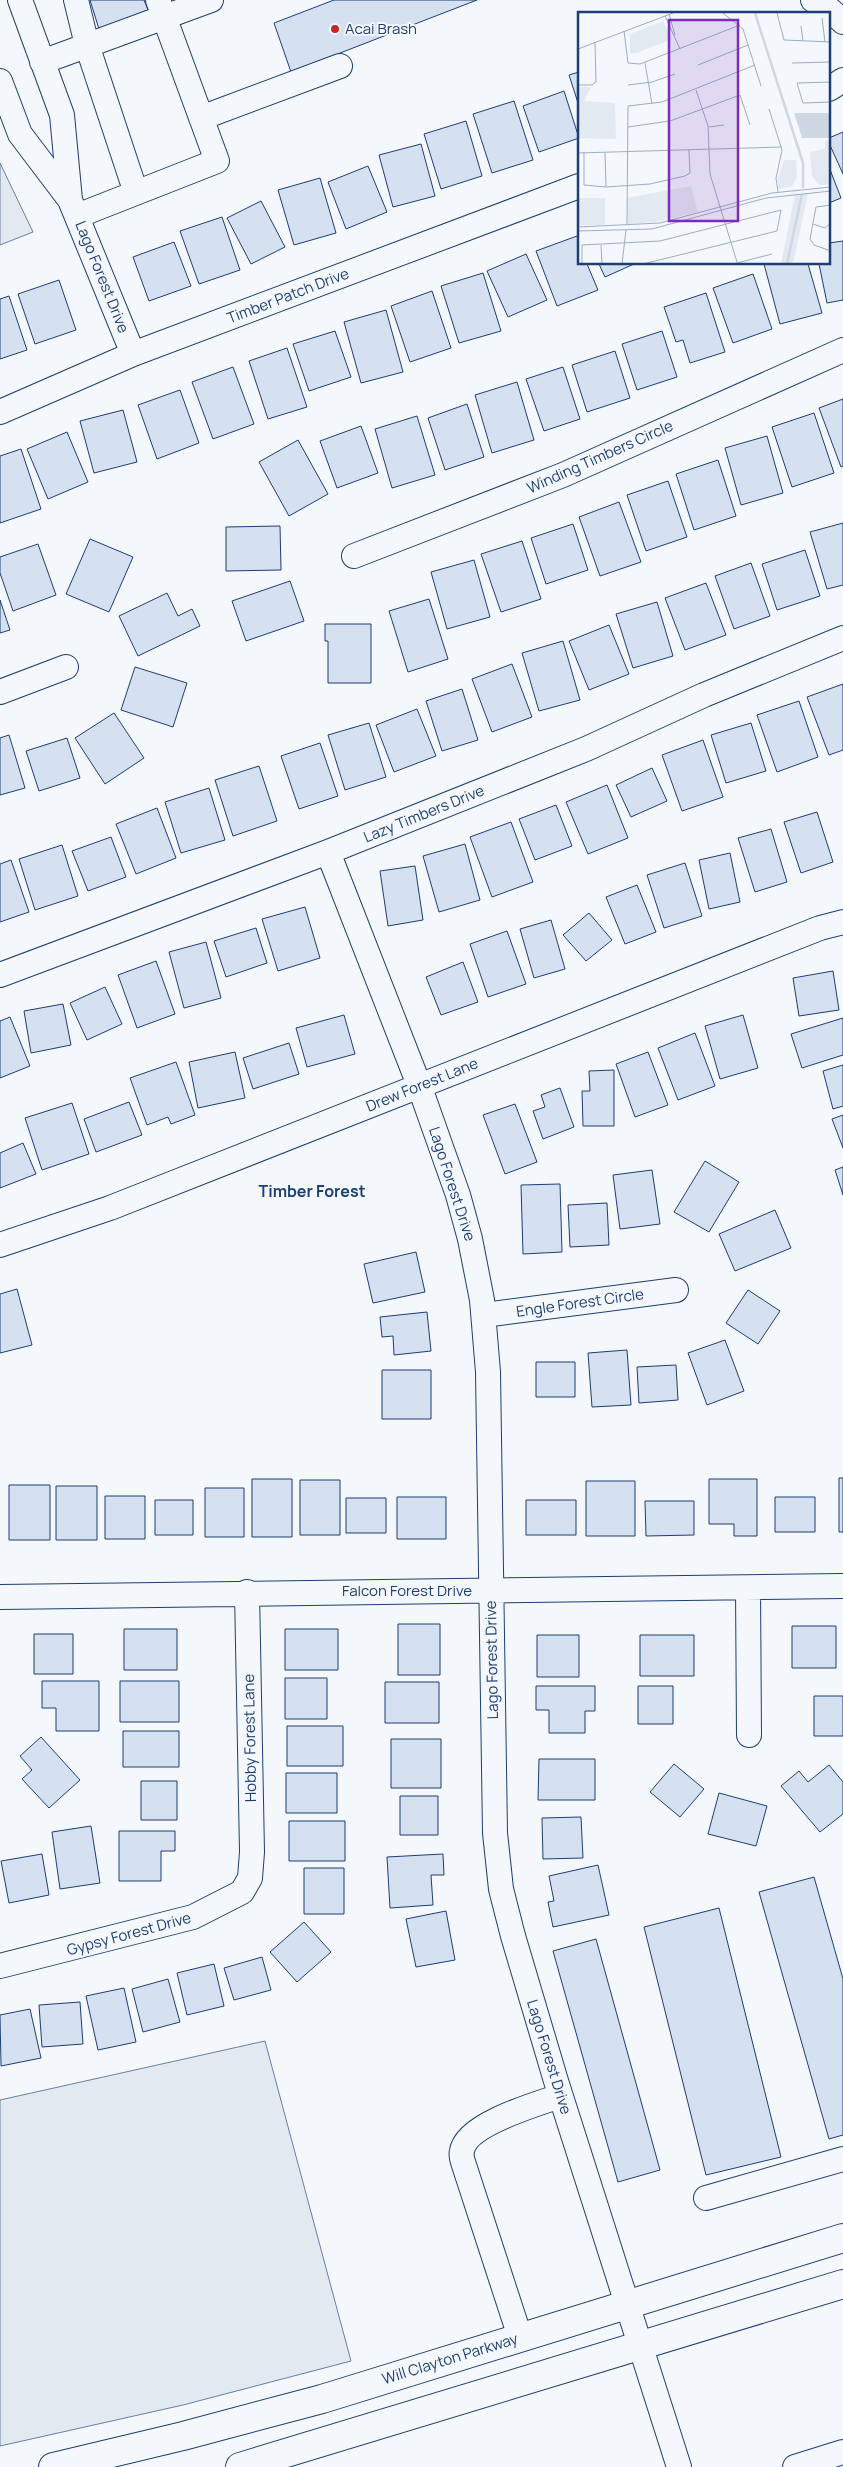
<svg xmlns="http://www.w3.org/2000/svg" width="843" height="2467" font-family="Manrope,sans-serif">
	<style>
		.green { fill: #e3e9f0; stroke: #687fa3 }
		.building { fill: #d5e0f0; stroke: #1d3f73 }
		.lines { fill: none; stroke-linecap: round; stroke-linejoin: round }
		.minor-casing { stroke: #1d3f73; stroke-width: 26 }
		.major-casing { stroke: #1d3f73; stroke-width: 30 }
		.minor { stroke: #f4f7fb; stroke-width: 24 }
		.major { stroke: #f4f7fb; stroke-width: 28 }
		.poi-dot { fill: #c62828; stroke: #f4f7fb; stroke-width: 2 }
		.labels { text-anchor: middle; stroke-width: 4; stroke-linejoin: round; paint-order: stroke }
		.poi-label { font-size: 15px; fill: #1d3f73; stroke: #f4f7fb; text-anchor: start }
		.street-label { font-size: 15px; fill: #1d3f73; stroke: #f4f7fb }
		.neighbourhood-label { font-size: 16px; font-weight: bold; fill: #1d3f73; stroke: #f4f7fb }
		.inset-river { fill: none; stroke: #cfd7e4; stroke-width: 2.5 }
		.inset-road { fill: none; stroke: #9eadc5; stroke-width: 1 }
		.view { fill: #7b2cbf; fill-opacity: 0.15; stroke: #7b2cbf; stroke-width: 2.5 }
		.inset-edge { fill: none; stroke: #1d3f73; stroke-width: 2.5 }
	</style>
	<rect width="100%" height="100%" fill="#f4f7fb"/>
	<!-- green -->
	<path class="green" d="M0,163L33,232L0,245Z
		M265,2041L351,2361L183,2405L0,2446V2100Z"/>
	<!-- building -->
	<path class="building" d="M90,0H144L148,10L99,29Z
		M334,0H477L291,72L274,23Z
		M579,72V106L569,75Z
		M564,91L579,138L539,152L523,106Z
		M514,101L533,160L492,173L473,114Z
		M466,121L482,176L441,189L424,134Z
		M843,132V174L829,143V138Z
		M421,144L435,196L393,207L379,155Z
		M368,166L387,212L346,229L328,182Z
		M829,167L841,198L829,203Z
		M320,178L336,233L294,245L278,190Z
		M261,201L285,247L251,264L227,218Z
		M222,217L240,270L199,284L180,231Z
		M577,236L579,243V264H587L598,290L557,306L536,251Z
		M843,241V300L827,303L819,264H829V243Z
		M174,242L191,286L149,301L133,257Z
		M526,254L547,300L508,317L487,271Z
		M599,264H634L605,277Z
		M764,264H808L822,313L780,324Z
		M483,273L501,331L459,343L441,286Z
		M753,274L772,329L733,343L713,288Z
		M59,280L76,330L35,344L18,294Z
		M432,291L451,348L410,362L391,306Z
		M706,293L725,352L690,363L683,340L676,342L664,307Z
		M9,296L27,350L0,359V299Z
		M386,310L403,372L361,383L344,322Z
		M335,331L351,377L309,391L293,344Z
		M662,331L677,377L637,390L622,344Z
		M287,348L307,407L268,419L249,361Z
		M615,351L630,398L587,412L572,365Z
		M233,367L254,424L213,439L192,382Z
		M563,367L580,419L544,431L526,379Z
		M517,382L534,440L492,453L475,395Z
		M180,390L199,443L157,459L138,405Z
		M843,399V466L841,467L819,408Z
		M467,404L484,457L445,470L428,418Z
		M123,410L137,462L94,473L80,421Z
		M814,413L834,473L792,487L772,427Z
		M417,416L435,475L392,488L375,429Z
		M361,426L378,473L337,488L320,441Z
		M67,432L88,482L48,499L27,449Z
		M767,436L783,493L741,505L725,448Z
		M298,440L328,494L289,516L259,462Z
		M21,449L41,509L0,523V456Z
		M718,460L736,516L694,530L676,474Z
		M668,481L687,537L646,551L627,495Z
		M619,502L641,562L600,576L579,517Z
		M843,523V585L827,589L810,532Z
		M573,524L588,570L546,584L531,538Z
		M280,526L281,570L226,571V527Z
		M90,539L133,557L109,612L66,594Z
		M522,541L541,599L501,612L481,554Z
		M38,544L56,595L13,611L0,573V557Z
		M805,550L820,596L777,610L762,564Z
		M474,560L490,617L447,629L431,572Z
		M751,563L770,616L734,629L715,576Z
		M290,581L304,621L246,641L232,601Z
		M706,583L726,635L685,650L665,598Z
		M167,593L178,616L192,609L200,626L138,656L119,616Z
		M429,599L448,659L408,672L389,611Z
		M0,600L10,630L0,633Z
		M657,602L673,656L633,668L616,614Z
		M325,624H371V683H328V641H325Z
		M609,625L629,674L589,690L569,641Z
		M563,641L580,700L539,711L522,653Z
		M512,664L532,717L492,732L472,679Z
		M135,667L187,683L173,727L121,710Z
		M843,684V750L829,755L807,697Z
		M462,689L478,740L442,751L426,701Z
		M799,701L818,757L777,772L757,715Z
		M417,709L436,756L394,772L376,725Z
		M114,713L144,758L105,784L75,738Z
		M369,723L386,777L345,790L328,735Z
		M751,723L766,771L726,783L711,735Z
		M9,735L25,788L0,795V738Z
		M67,738L80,778L39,791L26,751Z
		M703,740L723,797L682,811L662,755Z
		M320,743L338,796L299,809L281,756Z
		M259,766L277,821L233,836L215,780Z
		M652,768L667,801L631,817L616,785Z
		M607,785L628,838L588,854L566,802Z
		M209,788L225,840L181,853L165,802Z
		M556,805L572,846L535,860L519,819Z
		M157,808L176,858L136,874L116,824Z
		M817,812L833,862L801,873L784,822Z
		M511,822L533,882L492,897L470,837Z
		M771,829L787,882L755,892L738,838Z
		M111,837L126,877L88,891L72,851Z
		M465,844L480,900L439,912L423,856Z
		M62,845L78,896L35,910L19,859Z
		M730,853L740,902L709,909L699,860Z
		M11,860L29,912L0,922V864Z
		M685,863L702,916L664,928L647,875Z
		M415,866L423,920L388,926L380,871Z
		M637,885L656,932L625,944L606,897Z
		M305,907L320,958L278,971L262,919Z
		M589,913L612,940L586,961L563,935Z
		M551,920L565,969L534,978L520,929Z
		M256,928L267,963L226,977L214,941Z
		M507,931L526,984L488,997L470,944Z
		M206,942L221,998L184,1008L169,952Z
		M156,961L175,1014L137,1028L118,975Z
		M463,962L478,1002L441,1015L426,977Z
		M833,971L839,1010L799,1016L793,978Z
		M105,987L122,1024L87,1040L70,1003Z
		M63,1004L71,1045L31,1053L24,1011Z
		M344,1015L355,1054L307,1067L296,1028Z
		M743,1015L758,1068L720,1079L705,1026Z
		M10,1017L30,1066L0,1078V1021Z
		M843,1018V1055L802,1068L791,1034Z
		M695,1033L715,1086L678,1100L658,1048Z
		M289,1043L299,1074L253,1089L243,1058Z
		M235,1052L245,1098L198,1108L189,1062Z
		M648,1052L668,1105L635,1117L616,1064Z
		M176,1062L195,1115L171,1124L168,1117L147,1125L130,1078Z
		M843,1065V1106L833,1109L823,1071Z
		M614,1070V1126H583L582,1091H590L589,1071Z
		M560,1088L574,1127L543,1139L533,1111L545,1107L541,1095Z
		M129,1102L142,1135L96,1152L84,1119Z
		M72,1103L89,1154L42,1170L25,1118Z
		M515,1104L537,1162L505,1174L483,1115Z
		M843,1115V1148L832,1119Z
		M23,1143L36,1174L0,1188V1153Z
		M705,1161L739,1182L709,1232L674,1212Z
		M843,1167V1195L835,1170Z
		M652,1170L660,1224L620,1229L613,1175Z
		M560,1184L562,1252L523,1254L521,1185Z
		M607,1203L609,1245L570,1247L568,1205Z
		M775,1210L791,1248L735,1271L719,1234Z
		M416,1252L425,1292L373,1303L364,1264Z
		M17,1289L32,1345L0,1353V1294Z
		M748,1290L780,1311L758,1344L726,1323Z
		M427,1312L431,1351L394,1355L393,1336L382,1337L380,1317Z
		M725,1340L744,1391L707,1405L688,1353Z
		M627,1350L631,1405L592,1407L588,1353Z
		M536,1362H575V1397H536Z
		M676,1365L678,1400L639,1403L637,1367Z
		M382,1370H431V1419H382Z
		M839,1478H843V1532H839Z
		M252,1479H292V1537H252Z
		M709,1479H757V1536H734V1524H709Z
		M300,1480H340V1535H300Z
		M586,1481H635V1536H586Z
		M9,1485H50V1540H9Z
		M56,1486H97V1540H56Z
		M205,1488H244V1537H205Z
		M105,1496H145V1539H105Z
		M397,1497H446V1539H397Z
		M775,1497H815V1532H775Z
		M346,1498H386V1533H346Z
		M155,1500H193V1535H155Z
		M526,1500H576V1535H526Z
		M645,1501H694V1535L646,1536Z
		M398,1624H440V1675H398Z
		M792,1626H836V1668H792Z
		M124,1629H177V1670H124Z
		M285,1629H338V1670H285Z
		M34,1634H73V1674H34Z
		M537,1635H579V1677H537Z
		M640,1635H694V1676H640Z
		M285,1678H327V1719H285Z
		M42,1681H99V1731H56V1708H42Z
		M120,1681H179V1722H120Z
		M385,1682H439V1723H385Z
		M536,1686H595V1711H585V1733H549V1710H536Z
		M638,1686H673V1724H638Z
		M814,1696H843V1736H814Z
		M287,1726H343V1766H287Z
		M123,1731H179V1767H123Z
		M41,1737L80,1780L49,1808L22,1779L32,1770L20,1756Z
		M391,1739H441V1788H391Z
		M539,1759H595V1800H538Z
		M674,1764L704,1789L680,1817L650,1792Z
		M829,1765L843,1782V1814L820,1832L781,1786L799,1771L808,1782Z
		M286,1773H337V1813H286Z
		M141,1781H177V1820H141Z
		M719,1793L767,1806L756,1846L708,1834Z
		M400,1796H438V1835H400Z
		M581,1817L583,1858L543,1859L542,1818Z
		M289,1821H345V1861H289Z
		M91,1826L100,1883L60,1889L52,1832Z
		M119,1831H175V1851H161V1881H119Z
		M42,1854L49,1895L9,1903L1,1861Z
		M443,1854L444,1875H431L433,1905L390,1908L387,1857Z
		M598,1865L609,1915L553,1927L548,1902L554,1901L549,1876Z
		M304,1868H344V1914H304Z
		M814,1877L843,1979V2135L829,2139L759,1892Z
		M719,1908L781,2157L706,2175L644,1927Z
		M446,1911L455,1960L416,1967L406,1919Z
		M304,1922L331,1952L297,1982L270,1952Z
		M596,1939L660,2170L618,2182L553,1951Z
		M262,1957L271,1990L234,2000L224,1968Z
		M214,1964L224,2006L187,2015L177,1973Z
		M168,1979L180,2022L143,2032L132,1989Z
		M124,1988L136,2042L98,2050L86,1996Z
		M80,2002L83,2044L42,2047L39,2005Z
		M30,2009L41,2058L1,2066L0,2015Z"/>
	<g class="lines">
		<defs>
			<path id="minor" d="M20,0L62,115L70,200
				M76,0L87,45L136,193
				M813,0L829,9L843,22
				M42,62L211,0
				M0,81L20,134L70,200L133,354
				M829,89L843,80
				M201,118L340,66
				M77,216L217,161L158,0
				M0,412L133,354L579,186
				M354,556L563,475L843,350
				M0,692L66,667
				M328,852L419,1085L458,1195L470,1239L482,1300L488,1372L495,1833L501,1889L513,1936L556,2081L679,2467
				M0,975L328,852L586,749L704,695L843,638
				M0,1245L110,1208L820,928L843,922
				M484,1315L676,1290
				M748,1588L749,1735
				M0,1597L843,1586
				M0,1966L193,1917L242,1892L250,1878L252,1852L247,1592
				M706,2198L843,2159
				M520,2337L463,2162C462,2159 461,2154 462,2151C466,2124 537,2104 560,2096
				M795,2467L843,2452"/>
			<path id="major" d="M53,2467L183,2436L322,2399L843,2238
				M240,2467L843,2284"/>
		</defs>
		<!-- minor casing -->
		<use href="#minor" class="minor-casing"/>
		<!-- major casing -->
		<use href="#major" class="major-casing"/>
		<!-- minor -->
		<use href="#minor" class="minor"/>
		<!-- major -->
		<use href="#major" class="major"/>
	</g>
	<!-- markers -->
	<circle class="poi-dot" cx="335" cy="29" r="5"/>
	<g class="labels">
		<!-- poi labels -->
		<g class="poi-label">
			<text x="345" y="34">Acai Brash</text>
		</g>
		<!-- street labels -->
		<g class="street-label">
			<text transform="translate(102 277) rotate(68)" y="5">Lago Forest Drive</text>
			<text transform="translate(288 296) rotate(-21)" y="5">Timber Patch Drive</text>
			<text transform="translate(600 457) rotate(-24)" y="5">Winding Timbers Circle</text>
			<text transform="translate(424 814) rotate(-22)" y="5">Lazy Timbers Drive</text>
			<text transform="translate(422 1085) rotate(-22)" y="5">Drew Forest Lane</text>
			<text transform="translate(452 1184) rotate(72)" y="5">Lago Forest Drive</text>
			<text transform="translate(580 1303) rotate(-8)" y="5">Engle Forest Circle</text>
			<text x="407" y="1596">Falcon Forest Drive</text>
			<text transform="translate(492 1660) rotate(-91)" y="5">Lago Forest Drive</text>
			<text transform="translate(250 1738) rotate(-91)" y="5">Hobby Forest Lane</text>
			<text transform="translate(129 1934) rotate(-15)" y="5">Gypsy Forest Drive</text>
			<text transform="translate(549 2057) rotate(73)" y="5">Lago Forest Drive</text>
			<text transform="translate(450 2359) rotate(-17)" y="5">Will Clayton Parkway</text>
		</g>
		<!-- neighbourhood labels -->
		<g class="neighbourhood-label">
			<text x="312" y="1197">Timber Forest</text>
		</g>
	</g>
	<!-- overview -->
	<g transform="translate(578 12)">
		<rect width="252" height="252" fill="#f4f7fb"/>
		<path d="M85,9L94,27L59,41H52V22ZM0,75H13L6,89L37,91L38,127L0,126ZM252,128V173H241L234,164L232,140L247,137V129ZM206,148H218L219,165L214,174L200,177V166ZM113,174L120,200L76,210L50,212L49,186ZM230,182L215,252H203L217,183ZM0,186H27V213H0Z" fill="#e3e9f0"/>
		<path d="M216,101H252V126H224Z" fill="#cfd7e4"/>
		<path class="inset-river" d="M177,1L225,151V176M209,252L224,182"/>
		<path class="inset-road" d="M145,1L165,17L183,74M199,1L206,28L253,30M91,2L97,23M87,4L102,37M244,6L247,30M223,14L225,29M46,19L50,51L62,52L162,13M0,37L95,1M67,51L74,92M214,51L253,50M120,53L170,33M253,70L219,71L225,91L253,90M0,73H14L18,70L17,30M50,73L74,70L97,62M118,78L130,114L132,162L159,250M191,97L204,138L198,166L200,180M50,115L92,109L162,83L172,113M131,115L146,113M6,140V173L28,175L72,172L107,164L112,161L111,138M27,140L28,175M0,141L204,135M253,193L238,195L232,227L236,233L253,239M49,212L50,94L84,90L177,53M235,212L247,216L253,211M0,215L82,211L194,181L253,175M0,219L74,217L188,186L253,179M23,233L24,252M4,252V233L82,229L203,198L199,219L65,252M44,252L48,218M155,252L194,242"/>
		<path class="view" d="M91,8H160V209H91Z"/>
		<rect width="252" height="252" class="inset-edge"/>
	</g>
</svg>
